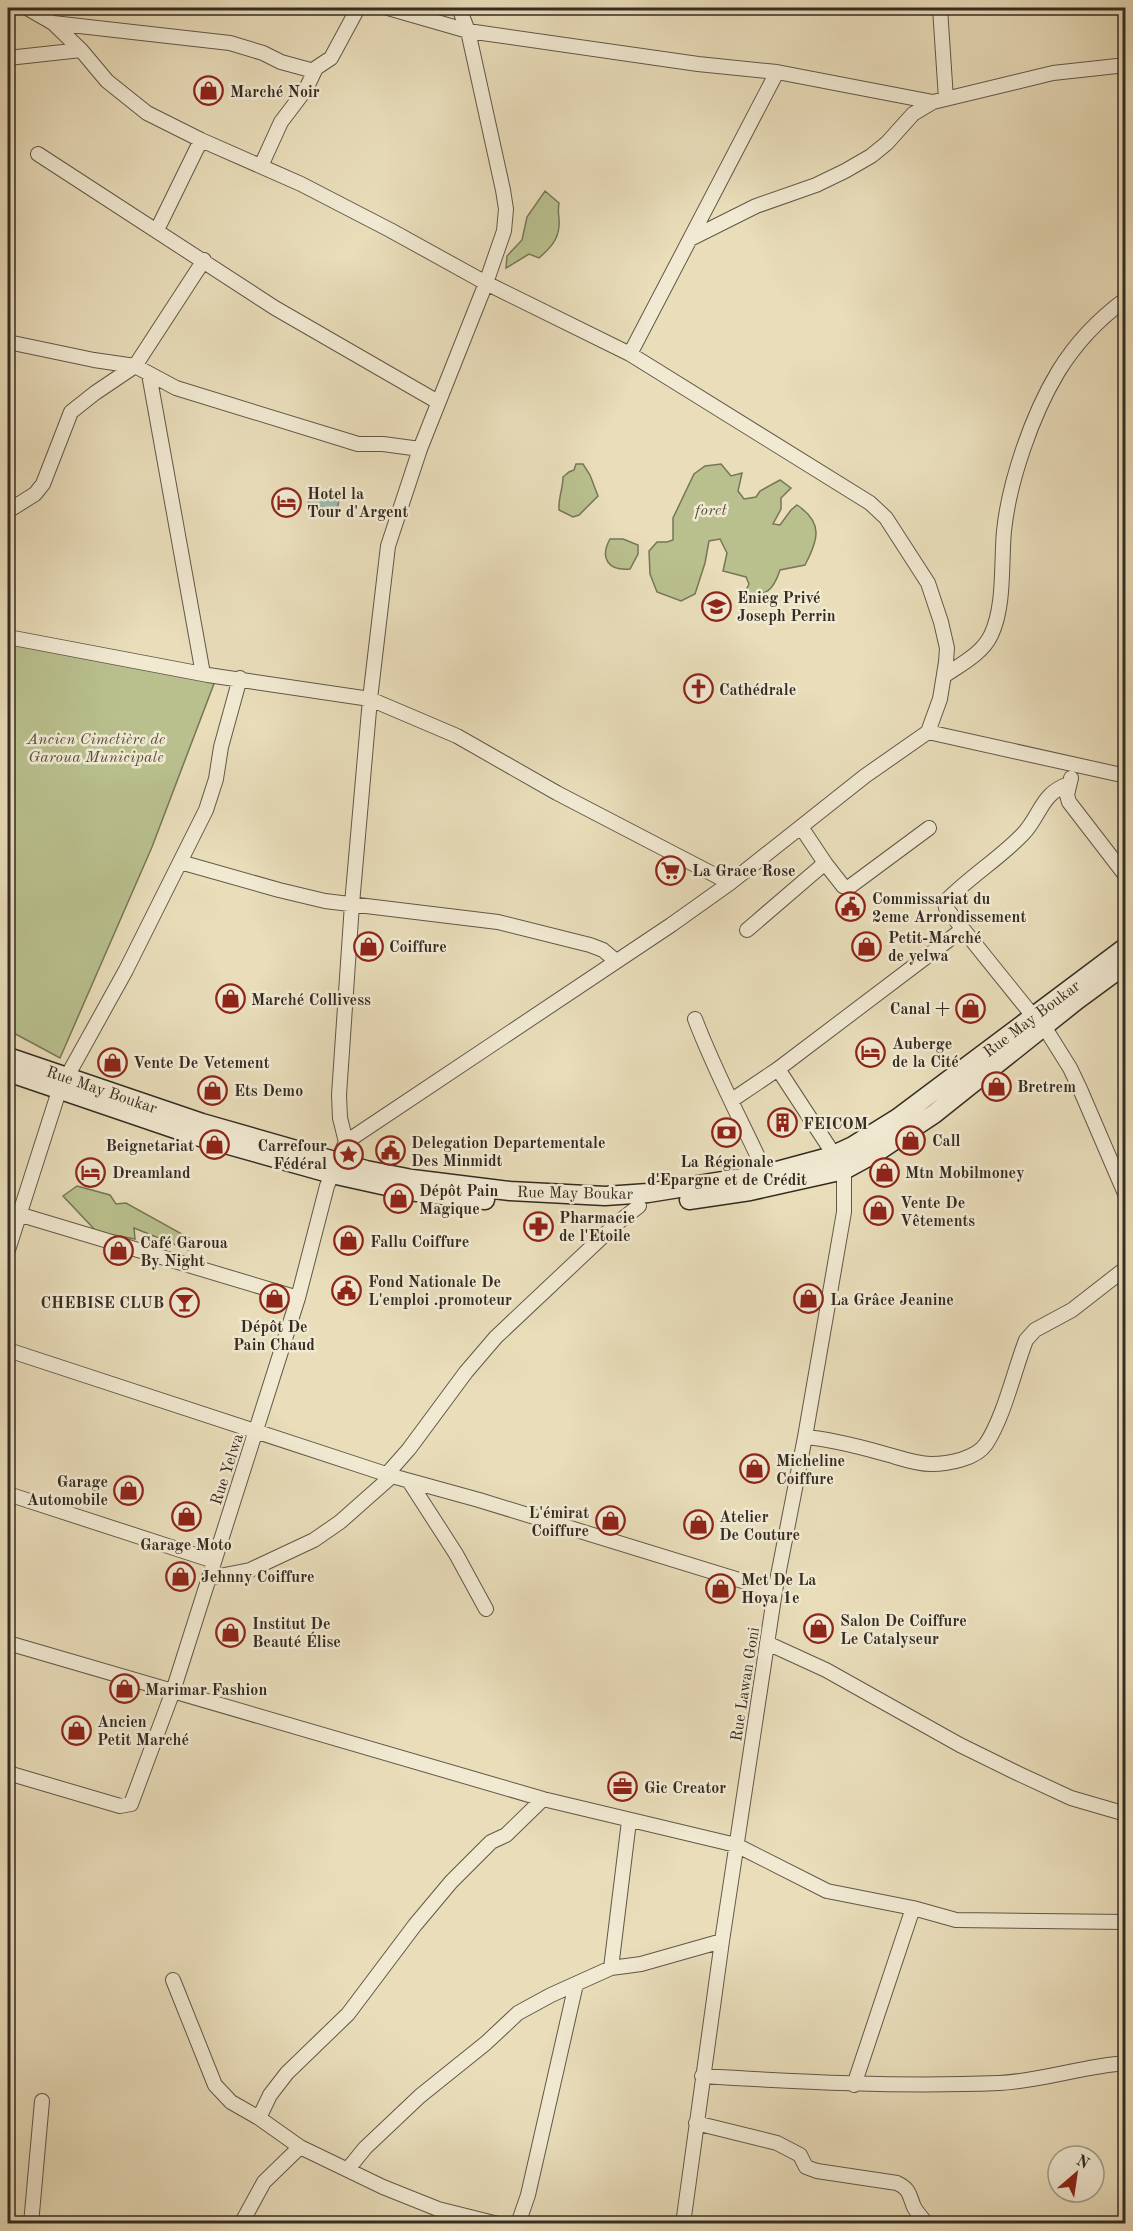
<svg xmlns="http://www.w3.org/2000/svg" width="1133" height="2231" font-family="'Old Standard TT',serif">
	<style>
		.green { fill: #b9c08e; stroke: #767658; stroke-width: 1.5 }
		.water { fill: #99bbb5; stroke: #71817a; stroke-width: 1.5 }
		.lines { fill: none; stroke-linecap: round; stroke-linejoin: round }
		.minor-casing { stroke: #615847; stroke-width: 16 }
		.secondary-casing { stroke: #342b21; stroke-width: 21 }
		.minor { stroke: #f1e9d2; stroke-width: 14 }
		.secondary { stroke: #f1e9d2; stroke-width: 18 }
		.labels { text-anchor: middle; stroke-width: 5; stroke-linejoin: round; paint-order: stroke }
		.poi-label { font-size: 16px; font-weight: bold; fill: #342b21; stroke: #f1e9d2; text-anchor: start }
		.park-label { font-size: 16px; font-style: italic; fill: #55503c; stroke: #f1e9d2 }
		.street-label { font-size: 16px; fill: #342b21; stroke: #f1e9d2 }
	</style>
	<rect width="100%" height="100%" fill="#e9ddba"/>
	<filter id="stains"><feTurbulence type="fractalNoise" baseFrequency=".00333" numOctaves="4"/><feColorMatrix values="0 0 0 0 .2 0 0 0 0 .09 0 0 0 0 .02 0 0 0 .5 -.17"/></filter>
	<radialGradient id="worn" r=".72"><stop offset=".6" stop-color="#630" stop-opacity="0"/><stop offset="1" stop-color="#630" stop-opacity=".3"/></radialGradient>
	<!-- green -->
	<path class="green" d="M545,191L559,203C557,213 560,218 559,226C558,241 549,249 539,258L529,254L506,268L507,256L522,240L527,217Z
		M576,464H583L590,475L598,496L579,515L573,517L559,510C558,498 563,489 563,477L569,472L574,470Z
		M721,464L731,476L742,473L738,491L744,499L756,497L760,491L780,480L791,488L781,498V509L773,524L780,525L791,510L797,505C824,523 818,540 805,565L780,570C773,591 767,596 744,594L749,584L746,577L723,571L727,553L720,539L709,541L705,563L695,594L681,601L657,592L650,574L649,551L657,542H667L673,540V518L694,474L705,466Z
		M610,539H623L638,545V554L630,569C609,571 599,559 610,539Z
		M8,640L215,681L152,847L60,1058L8,1030Z
		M77,1186L110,1195L116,1204L126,1203L191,1239L188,1250L134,1228L135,1239L97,1232L63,1196Z"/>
	<!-- water -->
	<path class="water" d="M311,493L339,500L337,511L308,503Z"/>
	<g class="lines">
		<defs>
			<path id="minor" d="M27,8L53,23L81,50L107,81L147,113L201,140L301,184L390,230L486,283L630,354L870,503L886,518L928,583L941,622L947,648L946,662L940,699L928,732L865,776L730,883L671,925L346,1142
				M388,8L468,31L698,64L777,72L933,102
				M940,8L946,99
				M53,23L230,43L263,53L281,62L314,71
				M8,58L81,50
				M38,154L275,308L438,402
				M261,166L281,122L306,89L316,68L331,58L358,8
				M157,230L201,140
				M690,239L756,206L816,185L845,171L871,156L887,143L913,114L933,102L1053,73L1126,65
				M8,342L94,360L135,366L176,388L358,444H383L420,449
				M630,354L777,72
				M149,374L203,674
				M8,511L35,494L43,484L71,412L95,393L135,366L204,260
				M8,637L208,675L370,699L457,736L557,793L730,883
				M944,676C961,664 982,654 991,635C1005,606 1001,562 1004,531C1009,482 1032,415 1058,372C1075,344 1100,318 1126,299
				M928,732L1126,776
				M1071,778L1067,795L1069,802L1126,876
				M180,862L279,890L325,901L498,922L590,945L603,950L616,961
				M825,863L843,886L848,888L929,828
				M747,930L825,863L801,827
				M1033,1016L946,908L945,902C969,877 999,859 1023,834C1041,815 1041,793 1069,784
				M695,1019C715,1072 742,1122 766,1174
				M1045,1028L1070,1068L1080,1089L1126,1196
				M732,1100L778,1069L963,929
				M346,1142L340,1118L339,1095L352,904L370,699L388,546L420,449L486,283L504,231L506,209L503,190L468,31L459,8
				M8,1211L298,1298
				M8,1250L59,1091L126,970L206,810L216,779L221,747L240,678
				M8,1350L392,1476L479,1500L775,1591
				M805,1437C831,1439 857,1446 882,1453C898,1457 914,1464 931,1464C948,1464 976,1459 986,1444C1004,1417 1014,1371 1026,1340L1035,1330L1072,1310L1126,1268
				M387,1474L409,1449L466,1372L496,1337L616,1224L639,1206
				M409,1481L456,1554L486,1609
				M8,1494L214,1561
				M209,1578L250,1570L314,1540L340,1522L392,1476
				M8,1643L543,1799L736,1845L827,1891L913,1908L956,1920L1126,1922
				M767,1643L826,1670L960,1745L1017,1773L1071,1798L1126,1814
				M8,1773L120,1806L131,1804L173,1691L298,1298L327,1186L346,1142
				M611,1968L629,1821
				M173,1980L215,2085L231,2102L259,2118L270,2095L287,2073L348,2014L415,1925L451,1882L491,1842L506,1835L543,1799
				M702,2076C801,2082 900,2087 999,2083C1042,2081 1083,2066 1126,2063
				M854,2085L913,1908
				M259,2118L300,2147
				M696,2123L777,2143L800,2155L806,2167L817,2171L897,2183C910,2189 909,2195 914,2207C917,2213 923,2219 927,2224
				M348,2169L365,2148L420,2096L486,2043L518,2013L551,1995L611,1968L641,1964L722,1941
				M31,2224L42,2101
				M241,2224L264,2182L300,2147L383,2187L438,2209L498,2224
				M518,2224L528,2195L576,1984
				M683,2224L722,1941L775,1591L805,1437L844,1212V1170L778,1069"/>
			<path id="secondary" d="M8,1057L202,1123L366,1170L412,1179L510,1191L605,1196L648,1193L766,1174L829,1157L853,1146L898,1118L1126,947
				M8,1072L193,1135L332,1174L409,1191L485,1200
				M689,1200L750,1191L844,1170L877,1152L934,1114L1077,1000L1126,964"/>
		</defs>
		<!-- minor casing -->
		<use href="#minor" class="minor-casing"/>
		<!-- secondary casing -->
		<use href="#secondary" class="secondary-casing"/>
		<!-- minor -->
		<use href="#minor" class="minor"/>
		<!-- secondary -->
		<use href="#secondary" class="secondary"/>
	</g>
	<!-- icons -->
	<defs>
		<symbol id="shop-ring" viewBox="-11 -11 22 22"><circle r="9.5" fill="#f1e9d2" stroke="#8f2418" stroke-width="1.5"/><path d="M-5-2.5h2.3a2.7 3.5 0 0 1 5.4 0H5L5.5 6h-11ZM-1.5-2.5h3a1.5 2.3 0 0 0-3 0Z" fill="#8f2418"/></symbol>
		<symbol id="hotel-ring" viewBox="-11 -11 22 22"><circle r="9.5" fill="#f1e9d2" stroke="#8f2418" stroke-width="1.5"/><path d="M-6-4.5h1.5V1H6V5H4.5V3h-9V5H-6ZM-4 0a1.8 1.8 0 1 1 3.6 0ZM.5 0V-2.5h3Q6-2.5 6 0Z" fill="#8f2418"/></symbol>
		<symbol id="university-ring" viewBox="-11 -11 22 22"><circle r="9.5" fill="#f1e9d2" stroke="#8f2418" stroke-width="1.5"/><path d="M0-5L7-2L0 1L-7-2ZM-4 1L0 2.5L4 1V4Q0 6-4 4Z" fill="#8f2418"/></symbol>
		<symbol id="church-ring" viewBox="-11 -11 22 22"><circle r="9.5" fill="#f1e9d2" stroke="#8f2418" stroke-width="1.5"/><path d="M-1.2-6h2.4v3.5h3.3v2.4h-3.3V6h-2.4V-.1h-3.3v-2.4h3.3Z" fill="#8f2418"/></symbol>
		<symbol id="supermarket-ring" viewBox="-11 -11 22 22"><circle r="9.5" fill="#f1e9d2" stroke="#8f2418" stroke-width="1.5"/><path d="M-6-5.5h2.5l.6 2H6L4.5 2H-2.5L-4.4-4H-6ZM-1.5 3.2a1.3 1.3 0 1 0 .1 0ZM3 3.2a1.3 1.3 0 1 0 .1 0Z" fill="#8f2418"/></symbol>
		<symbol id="civic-ring" viewBox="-11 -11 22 22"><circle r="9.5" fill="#f1e9d2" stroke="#8f2418" stroke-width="1.5"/><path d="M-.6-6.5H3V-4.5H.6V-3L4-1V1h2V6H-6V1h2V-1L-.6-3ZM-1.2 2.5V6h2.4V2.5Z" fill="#8f2418"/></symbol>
		<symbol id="building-ring" viewBox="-11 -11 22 22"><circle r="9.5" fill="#f1e9d2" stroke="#8f2418" stroke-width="1.5"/><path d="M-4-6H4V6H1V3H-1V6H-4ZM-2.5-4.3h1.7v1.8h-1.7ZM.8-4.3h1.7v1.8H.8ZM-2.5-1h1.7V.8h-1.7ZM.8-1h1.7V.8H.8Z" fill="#8f2418"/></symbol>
		<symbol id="bank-ring" viewBox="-11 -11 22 22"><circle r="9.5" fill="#f1e9d2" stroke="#8f2418" stroke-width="1.5"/><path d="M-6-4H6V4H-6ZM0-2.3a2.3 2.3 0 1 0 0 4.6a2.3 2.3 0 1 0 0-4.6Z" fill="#8f2418"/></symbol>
		<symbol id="sight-ring" viewBox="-11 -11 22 22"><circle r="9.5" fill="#f1e9d2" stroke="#8f2418" stroke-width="1.5"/><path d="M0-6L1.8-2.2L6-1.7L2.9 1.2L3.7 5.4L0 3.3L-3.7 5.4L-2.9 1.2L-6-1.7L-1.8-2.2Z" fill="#8f2418"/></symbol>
		<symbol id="pharmacy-ring" viewBox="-11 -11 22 22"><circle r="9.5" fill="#f1e9d2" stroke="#8f2418" stroke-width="1.5"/><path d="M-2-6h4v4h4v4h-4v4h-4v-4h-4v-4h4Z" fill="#8f2418"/></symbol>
		<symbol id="bar-ring" viewBox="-11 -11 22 22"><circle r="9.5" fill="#f1e9d2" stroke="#8f2418" stroke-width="1.5"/><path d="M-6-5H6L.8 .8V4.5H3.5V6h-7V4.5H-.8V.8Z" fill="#8f2418"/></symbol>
		<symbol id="office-ring" viewBox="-11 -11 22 22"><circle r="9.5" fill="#f1e9d2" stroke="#8f2418" stroke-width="1.5"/><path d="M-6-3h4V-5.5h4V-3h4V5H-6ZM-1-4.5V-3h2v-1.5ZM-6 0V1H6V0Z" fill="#8f2418"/></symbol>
	</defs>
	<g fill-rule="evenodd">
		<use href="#shop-ring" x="192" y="74" width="33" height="33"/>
		<use href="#hotel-ring" x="270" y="486" width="33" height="33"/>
		<use href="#university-ring" x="700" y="590" width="33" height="33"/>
		<use href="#church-ring" x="682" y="672" width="33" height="33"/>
		<use href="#supermarket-ring" x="654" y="854" width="33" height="33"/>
		<use href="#civic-ring" x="834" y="890" width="33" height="33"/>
		<use href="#shop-ring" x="352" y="930" width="33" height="33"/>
		<use href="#shop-ring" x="850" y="930" width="33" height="33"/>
		<use href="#shop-ring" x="214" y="982" width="33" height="33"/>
		<use href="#shop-ring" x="954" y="992" width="33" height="33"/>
		<use href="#hotel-ring" x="854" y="1036" width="33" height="33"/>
		<use href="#shop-ring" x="96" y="1046" width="33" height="33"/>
		<use href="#shop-ring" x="980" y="1070" width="33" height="33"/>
		<use href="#shop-ring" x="196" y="1074" width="33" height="33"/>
		<use href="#building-ring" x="766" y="1106" width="33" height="33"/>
		<use href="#bank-ring" x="710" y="1116" width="33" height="33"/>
		<use href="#shop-ring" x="894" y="1124" width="33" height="33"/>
		<use href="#shop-ring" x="198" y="1128" width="33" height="33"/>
		<use href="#civic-ring" x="374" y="1134" width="33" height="33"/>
		<use href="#sight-ring" x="332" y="1138" width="33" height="33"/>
		<use href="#hotel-ring" x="74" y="1156" width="33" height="33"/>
		<use href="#shop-ring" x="868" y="1156" width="33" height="33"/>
		<use href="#shop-ring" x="382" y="1182" width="33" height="33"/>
		<use href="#shop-ring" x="862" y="1194" width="33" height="33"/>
		<use href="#pharmacy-ring" x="522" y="1210" width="33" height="33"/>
		<use href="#shop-ring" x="332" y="1224" width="33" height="33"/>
		<use href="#shop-ring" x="102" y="1234" width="33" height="33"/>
		<use href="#civic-ring" x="330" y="1274" width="33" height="33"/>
		<use href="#shop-ring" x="258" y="1282" width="33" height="33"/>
		<use href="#shop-ring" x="792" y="1282" width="33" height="33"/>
		<use href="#bar-ring" x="168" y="1286" width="33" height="33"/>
		<use href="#shop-ring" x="738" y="1452" width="33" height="33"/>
		<use href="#shop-ring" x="112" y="1474" width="33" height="33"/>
		<use href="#shop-ring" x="170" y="1500" width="33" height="33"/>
		<use href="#shop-ring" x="594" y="1504" width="33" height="33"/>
		<use href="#shop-ring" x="682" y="1508" width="33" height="33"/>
		<use href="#shop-ring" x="164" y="1560" width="33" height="33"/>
		<use href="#shop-ring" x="704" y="1572" width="33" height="33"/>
		<use href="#shop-ring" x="802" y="1612" width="33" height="33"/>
		<use href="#shop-ring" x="214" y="1616" width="33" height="33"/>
		<use href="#shop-ring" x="108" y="1672" width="33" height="33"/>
		<use href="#shop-ring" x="60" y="1714" width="33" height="33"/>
		<use href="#office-ring" x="606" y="1770" width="33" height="33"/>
	</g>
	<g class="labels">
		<!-- poi labels -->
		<g class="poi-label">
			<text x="230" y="97">Marché Noir</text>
			<text x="307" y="499">Hotel la<tspan x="307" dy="18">Tour d'Argent</tspan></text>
			<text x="737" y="603">Enieg Privé<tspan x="737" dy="18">Joseph Perrin</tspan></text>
			<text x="719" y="695">Cathédrale</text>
			<text x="692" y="876">La Grace Rose</text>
			<text x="872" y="904">Commissariat du<tspan x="872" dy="18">2eme Arrondissement</tspan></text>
			<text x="888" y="943">Petit-Marché<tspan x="888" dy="18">de yelwa</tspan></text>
			<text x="389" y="952">Coiffure</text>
			<text x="251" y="1005">Marché Collivess</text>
			<text x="950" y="1014" text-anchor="end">Canal +</text>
			<text x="892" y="1049">Auberge<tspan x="892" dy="18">de la Cité</tspan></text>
			<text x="133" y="1068">Vente De Vetement</text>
			<text x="1017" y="1092">Bretrem</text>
			<text x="234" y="1096">Ets Demo</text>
			<text x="803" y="1129">FEICOM</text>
			<text x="932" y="1146">Call</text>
			<text x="411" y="1148">Delegation Departementale<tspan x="411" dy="18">Des Minmidt</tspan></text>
			<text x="194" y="1151" text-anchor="end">Beignetariat</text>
			<text x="327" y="1151" text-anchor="end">Carrefour<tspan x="327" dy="18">Fédéral</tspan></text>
			<text x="727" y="1167" text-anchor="middle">La Régionale<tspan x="727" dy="18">d'Epargne et de Crédit</tspan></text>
			<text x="112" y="1178">Dreamland</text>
			<text x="905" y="1178">Mtn Mobilmoney</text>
			<text x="419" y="1196">Dépôt Pain<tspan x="419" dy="18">Magique</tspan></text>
			<text x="900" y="1208">Vente De<tspan x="900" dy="18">Vêtements</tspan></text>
			<text x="559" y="1223">Pharmacie<tspan x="559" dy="18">de l'Etoile</tspan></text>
			<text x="370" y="1247">Fallu Coiffure</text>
			<text x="140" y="1248">Café Garoua<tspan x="140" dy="18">By Night</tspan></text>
			<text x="368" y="1287">Fond Nationale De<tspan x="368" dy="18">L'emploi .promoteur</tspan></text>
			<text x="830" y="1305">La Grâce Jeanine</text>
			<text x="164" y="1308" text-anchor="end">CHEBISE CLUB</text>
			<text x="274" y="1332" text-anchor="middle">Dépôt De<tspan x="274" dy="18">Pain Chaud</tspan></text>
			<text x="776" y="1466">Micheline<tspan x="776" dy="18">Coiffure</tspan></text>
			<text x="108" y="1487" text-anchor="end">Garage<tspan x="108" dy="18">Automobile</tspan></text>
			<text x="589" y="1518" text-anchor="end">L'émirat<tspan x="589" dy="18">Coiffure</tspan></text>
			<text x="719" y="1522">Atelier<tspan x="719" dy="18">De Couture</tspan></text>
			<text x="186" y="1550" text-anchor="middle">Garage Moto</text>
			<text x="201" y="1582">Jehnny Coiffure</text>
			<text x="741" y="1585">Mct De La<tspan x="741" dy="18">Hoya 1e</tspan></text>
			<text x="840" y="1626">Salon De Coiffure<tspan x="840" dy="18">Le Catalyseur</tspan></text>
			<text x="252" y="1629">Institut De<tspan x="252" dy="18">Beauté Élise</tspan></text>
			<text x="145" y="1695">Marimar Fashion</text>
			<text x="97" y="1727">Ancien<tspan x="97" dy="18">Petit Marché</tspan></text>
			<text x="644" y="1793">Gic Creator</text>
		</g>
		<!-- park labels -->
		<g class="park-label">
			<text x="711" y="515">foret</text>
			<text x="96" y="744">Ancien Cimetière de<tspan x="96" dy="18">Garoua Municipale</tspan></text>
		</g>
		<!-- street labels -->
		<g class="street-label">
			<text transform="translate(1031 1018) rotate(-37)" y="6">Rue May Boukar</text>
			<text transform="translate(102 1089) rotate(19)" y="6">Rue May Boukar</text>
			<text transform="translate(575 1192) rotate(1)" y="6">Rue May Boukar</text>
			<text transform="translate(226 1469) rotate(-72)" y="6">Rue Yelwa</text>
			<text transform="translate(744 1684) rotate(-81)" y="6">Rue Lawan Goni</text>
		</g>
	</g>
	<!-- margin -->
	<rect width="1133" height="2231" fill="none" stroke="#e9ddba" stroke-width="30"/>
	<rect x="9" y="9" width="1115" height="2213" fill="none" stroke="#342b21" stroke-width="3"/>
	<rect x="15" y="15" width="1103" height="2201" fill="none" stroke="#342b21" stroke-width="1.5"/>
	<!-- north arrow -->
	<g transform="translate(1076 2174) rotate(29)"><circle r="28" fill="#f1e9d2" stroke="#a59d8b" stroke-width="1.5"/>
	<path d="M0-4.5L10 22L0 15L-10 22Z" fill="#8f2418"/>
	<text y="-9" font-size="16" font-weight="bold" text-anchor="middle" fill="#342b21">N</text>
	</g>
	<rect width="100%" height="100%" filter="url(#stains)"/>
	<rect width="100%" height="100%" fill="url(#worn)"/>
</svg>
